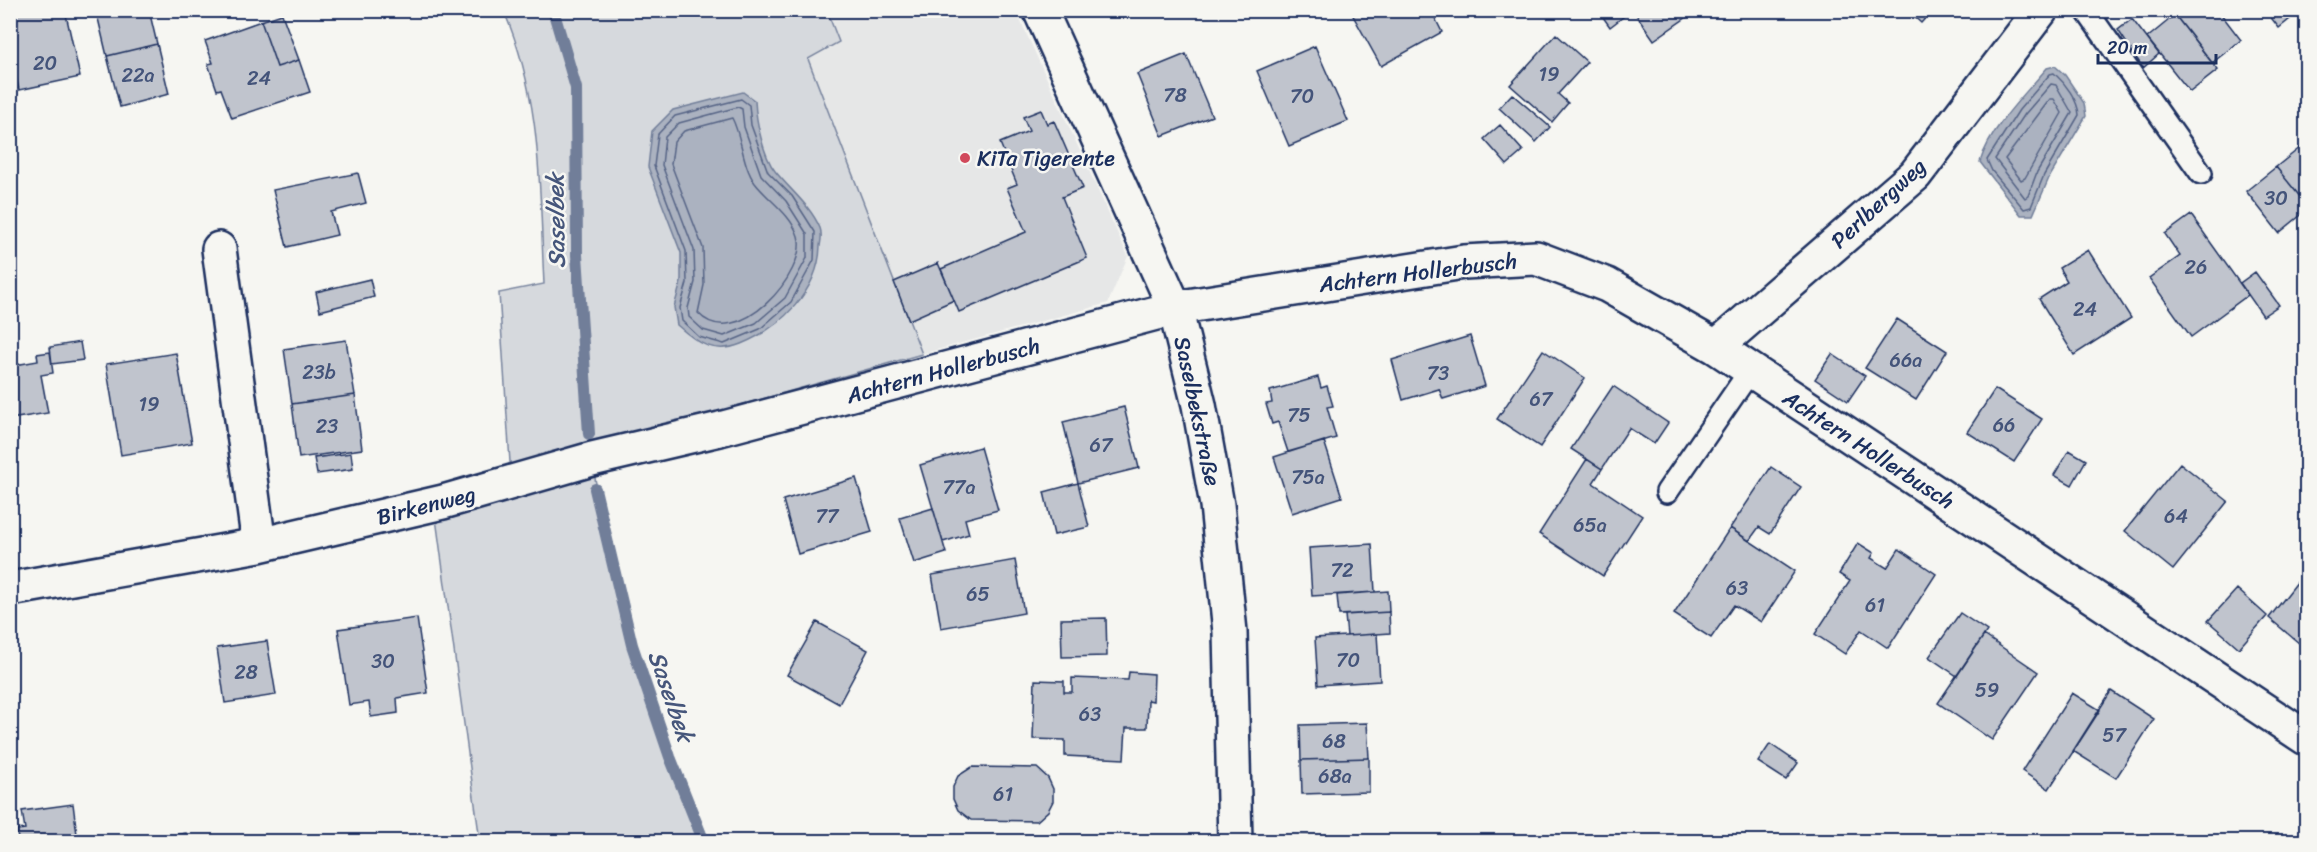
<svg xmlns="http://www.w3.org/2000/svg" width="2317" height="852" font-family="Sriracha,sans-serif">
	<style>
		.built { fill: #e6e7e7 }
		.green { fill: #d6d9dd; stroke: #78849e; stroke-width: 1.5 }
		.water { fill: #abb2c0; stroke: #717e99; stroke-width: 1.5 }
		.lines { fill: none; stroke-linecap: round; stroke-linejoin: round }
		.shore { stroke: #556385; stroke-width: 1.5 }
		.stream { stroke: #717e99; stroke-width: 12 }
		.building { fill: #c0c4cd; stroke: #1b2f5e; stroke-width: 1.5 }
		.lane-casing { stroke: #1b2f5e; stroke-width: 26 }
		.street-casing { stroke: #1b2f5e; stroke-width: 38 }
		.lane { stroke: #f6f6f2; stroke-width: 21 }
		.street { stroke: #f6f6f2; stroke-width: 33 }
		.poi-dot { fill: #d1495b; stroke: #f6f6f2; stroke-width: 2 }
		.labels { text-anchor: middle; stroke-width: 5; stroke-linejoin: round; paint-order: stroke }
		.number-label { font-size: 20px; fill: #44547a }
		.poi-label { font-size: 22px; fill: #1b2f5e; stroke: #f6f6f2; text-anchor: start }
		.street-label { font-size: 22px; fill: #1b2f5e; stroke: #f6f6f2 }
		.water-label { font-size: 24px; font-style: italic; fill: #46567b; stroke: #f6f6f2 }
	</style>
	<rect width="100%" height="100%" fill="#f6f6f2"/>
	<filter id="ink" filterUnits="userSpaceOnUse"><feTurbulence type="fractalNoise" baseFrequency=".0167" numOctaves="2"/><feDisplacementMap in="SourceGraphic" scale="12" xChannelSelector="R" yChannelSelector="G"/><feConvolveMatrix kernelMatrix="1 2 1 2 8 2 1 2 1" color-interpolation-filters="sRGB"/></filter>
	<g filter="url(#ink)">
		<!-- built -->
		<path class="built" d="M827,11H1016L1128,256L1108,303L922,354L808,59L838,42Z"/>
		<!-- green -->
		<path class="green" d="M504,11H827L839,42L808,59L922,354L591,447C595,489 604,528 614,568C637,663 668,752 704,841H480L435,511L519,492L510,462L499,293L544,284C539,186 543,103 504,11Z"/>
		<!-- water -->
		<path class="water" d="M2055,66L2065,75L2084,103L2086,116L2049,178L2033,215H2021L1980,162C1991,127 2024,95 2047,68Z
			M743,92L755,101C756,120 763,156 775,171C790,190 810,205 820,228C822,233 821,241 820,246C819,291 780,328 741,344C714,355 697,343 677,325L674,307L681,282V253L648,167L652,131L673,110Z"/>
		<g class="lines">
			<!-- shore -->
			<path class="shore" d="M2050,74L2054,73C2065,83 2078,100 2079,115L2044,175L2031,207L2024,209L1992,171L1987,160L2019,110Z
				M2051,84L2056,85L2072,113L2037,172L2028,196L2025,198L1995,159L2025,114Z
				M741,99L749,105L751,125L768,172L792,196L815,232L814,260L791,302L760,329L724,344L699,337L682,321L680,308L687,283L686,251L654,166L658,134L675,116Z
				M2050,99H2054L2062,113L2025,178L2021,180L2005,159Z
				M738,107L742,109L744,127L761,175L786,201L807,234V258L785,298L756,323L724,336L703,330L689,317L688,308L695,282L694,250L662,165L665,137L679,123Z
				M732,118C742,137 742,165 755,183C768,200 791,214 798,236C809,272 736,354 698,313L704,285L703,248L671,164L674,142L684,131Z"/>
			<!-- stream -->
			<path class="stream" d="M553,10L576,88L577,255L589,434
				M595,489L632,645L670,757L704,842"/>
		</g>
		<!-- building -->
		<path class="building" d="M10,10H65L80,77L19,90L10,50Z
			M96,10H149L157,44L107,56Z
			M1354,10H1431L1442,32L1381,66L1351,12Z
			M1598,10H1632L1610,27Z
			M1633,10H1682L1687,17L1654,40Z
			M1907,10H1933L1921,23Z
			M2171,10H2218L2241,40L2212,63Z
			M2265,10H2301L2279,28Z
			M282,14L299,60L277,67L261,21Z
			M2175,15L2218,70L2190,92L2147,38Z
			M2132,19L2159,54L2143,68L2118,30Z
			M261,21L277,67L299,60L310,92L232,118L221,89L217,90L208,64L213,63L205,41Z
			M1556,34L1587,62L1558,94L1568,103L1552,122L1510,85Z
			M157,44L169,94L120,107L107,56Z
			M1315,46L1348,121L1289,146L1257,71Z
			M1186,54L1212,116L1162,136L1137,74Z
			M1512,94L1550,127L1536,142L1499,108Z
			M1041,110L1047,124L1054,121L1083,188L1062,197L1087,258L959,312L941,269L1026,232L1007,188L1017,184L1000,143L1029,131L1023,117Z
			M1500,125L1523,151L1507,165L1484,139Z
			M2306,143V204L2276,167Z
			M2276,167L2306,204V211L2279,233L2246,191Z
			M358,173L366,203L331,212L337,235L287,247L273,190Z
			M2191,215L2248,295L2191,337L2149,278L2180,256L2165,234Z
			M2088,250L2131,318L2074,355L2039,299L2067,281L2059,268Z
			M938,263L954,300L909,320L894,282Z
			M2255,272L2279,305L2263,316L2240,283Z
			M370,279L374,297L320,311L316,292Z
			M1897,319L1947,351L1916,400L1865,368Z
			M1470,336L1485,386L1443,399L1439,389L1403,400L1392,360Z
			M346,340L355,395L292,404L284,349Z
			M80,342L83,360L52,364L50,347Z
			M1543,350L1585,378L1540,447L1497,419Z
			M50,352L53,373L41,375L48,413L10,419V366L38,361L37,354Z
			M176,353L192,443L121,455L106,364Z
			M1832,354L1865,376L1848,401L1815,379Z
			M1318,377L1321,388L1327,386L1333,406L1327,407L1336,438L1288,452L1278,422L1272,424L1266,404L1272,403L1270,391Z
			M1613,386L1668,423L1654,444L1629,428L1602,469L1571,449Z
			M1995,389L2042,419L2014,462L1967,432Z
			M355,395L362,449L299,458L292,404Z
			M1124,407L1139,468L1078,483L1063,422Z
			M1324,441L1342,497L1292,513L1274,457Z
			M980,447L998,510L965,519L969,534L943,542L920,465Z
			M2069,450L2086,460L2072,485L2054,475Z
			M351,453L353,469L317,474L314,458Z
			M1587,459L1602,469L1593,483L1642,516L1603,576L1539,534Z
			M2180,463L2228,501L2173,570L2125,531Z
			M1771,467L1801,487L1770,534L1759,527L1749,541L1730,528Z
			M856,478L872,532L798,554L783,500Z
			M1078,483L1089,527L1054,535L1044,492Z
			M933,508L946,553L914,563L900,518Z
			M1730,528L1795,571L1761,622L1734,605L1711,638L1674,614Z
			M1858,543L1874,553L1871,558L1887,568L1899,549L1936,574L1888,648L1861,630L1845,654L1815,634L1850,581L1839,574Z
			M1372,544L1375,592L1312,596L1309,548Z
			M1015,560L1024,613L941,628L932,575Z
			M2306,571V649L2269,618Z
			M2237,589L2267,616L2239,648L2208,621Z
			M1388,591L1389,612L1339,615L1337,595Z
			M1389,612L1390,633L1347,636L1345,615Z
			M1960,613L1987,631L1957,676L1929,657Z
			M417,618L428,693L397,698L398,713L371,717L369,702L349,705L338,629Z
			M1106,618L1107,656L1062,657L1061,619Z
			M817,622L868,650L839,704L787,675Z
			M1377,634L1380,681L1318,685L1315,638Z
			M1984,635L2038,672L1992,740L1938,703Z
			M267,641L276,695L225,703L217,648Z
			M1129,672L1154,674L1153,701L1148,700L1147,728H1126L1124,759L1065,756V740L1033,739L1035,680L1064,681V692H1072V678L1128,680Z
			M2111,691L2154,719L2116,778L2073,751Z
			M2072,693L2100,710L2049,789L2022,771Z
			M1367,723L1369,758L1301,760L1300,725Z
			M1770,744L1798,763L1786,780L1758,762Z
			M1369,758V792L1302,794L1301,760Z
			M972,767L1037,768L1048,778L1053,789V801L1048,811L1037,821L971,820L958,810L953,799V787L958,776Z
			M73,804L78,842H18L17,830L25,829L22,811Z
			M186,833L187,842H135V841Z
			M1359,835V842H1329V836Z
			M1329,836V842H1299V837Z"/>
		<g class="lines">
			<defs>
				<path id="lane" d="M2086,10L2201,173
					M1667,492L1750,371"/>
				<path id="street" d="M1040,10L1175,308L1199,405L1217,505L1230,632L1235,842
					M219,249L259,545
					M1716,347L1915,175L2041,10
					M10,589L259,545L443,502L592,459L720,429L1175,308L1464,262L1536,258L1607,285L1716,347L2306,738"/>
			</defs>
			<!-- lane casing -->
			<use href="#lane" class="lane-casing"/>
			<!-- street casing -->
			<use href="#street" class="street-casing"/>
			<!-- lane -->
			<use href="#lane" class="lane"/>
			<!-- street -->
			<use href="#street" class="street"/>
		</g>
	</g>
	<!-- markers -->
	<circle class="poi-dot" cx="965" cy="158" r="6"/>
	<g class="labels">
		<!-- number labels -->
		<g class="number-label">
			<text x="45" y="70">20</text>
			<text x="1549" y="81">19</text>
			<text x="138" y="82">22a</text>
			<text x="259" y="85">24</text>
			<text x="1175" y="102">78</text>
			<text x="1302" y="103">70</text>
			<text x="2276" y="205">30</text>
			<text x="2196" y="274">26</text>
			<text x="2085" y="316">24</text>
			<text x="1906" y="367">66a</text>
			<text x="319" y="379">23b</text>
			<text x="1438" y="380">73</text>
			<text x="1541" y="406">67</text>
			<text x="149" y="411">19</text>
			<text x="1299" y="422">75</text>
			<text x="2004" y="432">66</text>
			<text x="327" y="433">23</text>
			<text x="1101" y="452">67</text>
			<text x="1308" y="484">75a</text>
			<text x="959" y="494">77a</text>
			<text x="827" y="523">77</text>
			<text x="2176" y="523">64</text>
			<text x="1590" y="532">65a</text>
			<text x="1342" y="577">72</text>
			<text x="1737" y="595">63</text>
			<text x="978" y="601">65</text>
			<text x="1875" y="612">61</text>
			<text x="1348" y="667">70</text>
			<text x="383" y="668">30</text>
			<text x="246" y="679">28</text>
			<text x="1987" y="697">59</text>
			<text x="1090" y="721">63</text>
			<text x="2114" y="742">57</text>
			<text x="1334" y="748">68</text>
			<text x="1335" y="783">68a</text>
			<text x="1003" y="801">61</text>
		</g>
		<!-- poi labels -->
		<g class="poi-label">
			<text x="977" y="166">KiTa Tigerente</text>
		</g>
		<!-- street labels -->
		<g class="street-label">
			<text transform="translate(1878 203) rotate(-43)" y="8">Perlbergweg</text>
			<text transform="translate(1418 272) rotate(-7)" y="8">Achtern Hollerbusch</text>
			<text transform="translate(943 370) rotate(-15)" y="8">Achtern Hollerbusch</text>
			<text transform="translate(1198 411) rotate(78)" y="8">Saselbekstraße</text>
			<text transform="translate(1869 449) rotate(33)" y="8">Achtern Hollerbusch</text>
			<text transform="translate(426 505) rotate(-14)" y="8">Birkenweg</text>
		</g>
		<!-- water labels -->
		<g class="water-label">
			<text transform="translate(556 221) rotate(-91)" y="8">Saselbek</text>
			<text transform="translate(671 696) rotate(71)" y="8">Saselbek</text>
		</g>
	</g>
	<!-- margin -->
	<rect width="2317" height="852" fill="none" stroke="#f6f6f2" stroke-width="36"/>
	<rect x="18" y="18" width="2281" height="816" fill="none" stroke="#1b2f5e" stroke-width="2" filter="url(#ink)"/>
	<!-- scale -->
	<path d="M2098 54v9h118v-9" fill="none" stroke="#1b2f5e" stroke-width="3"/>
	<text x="2107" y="54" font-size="18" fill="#1b2f5e" stroke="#f6f6f2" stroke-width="4.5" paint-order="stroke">20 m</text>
</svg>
